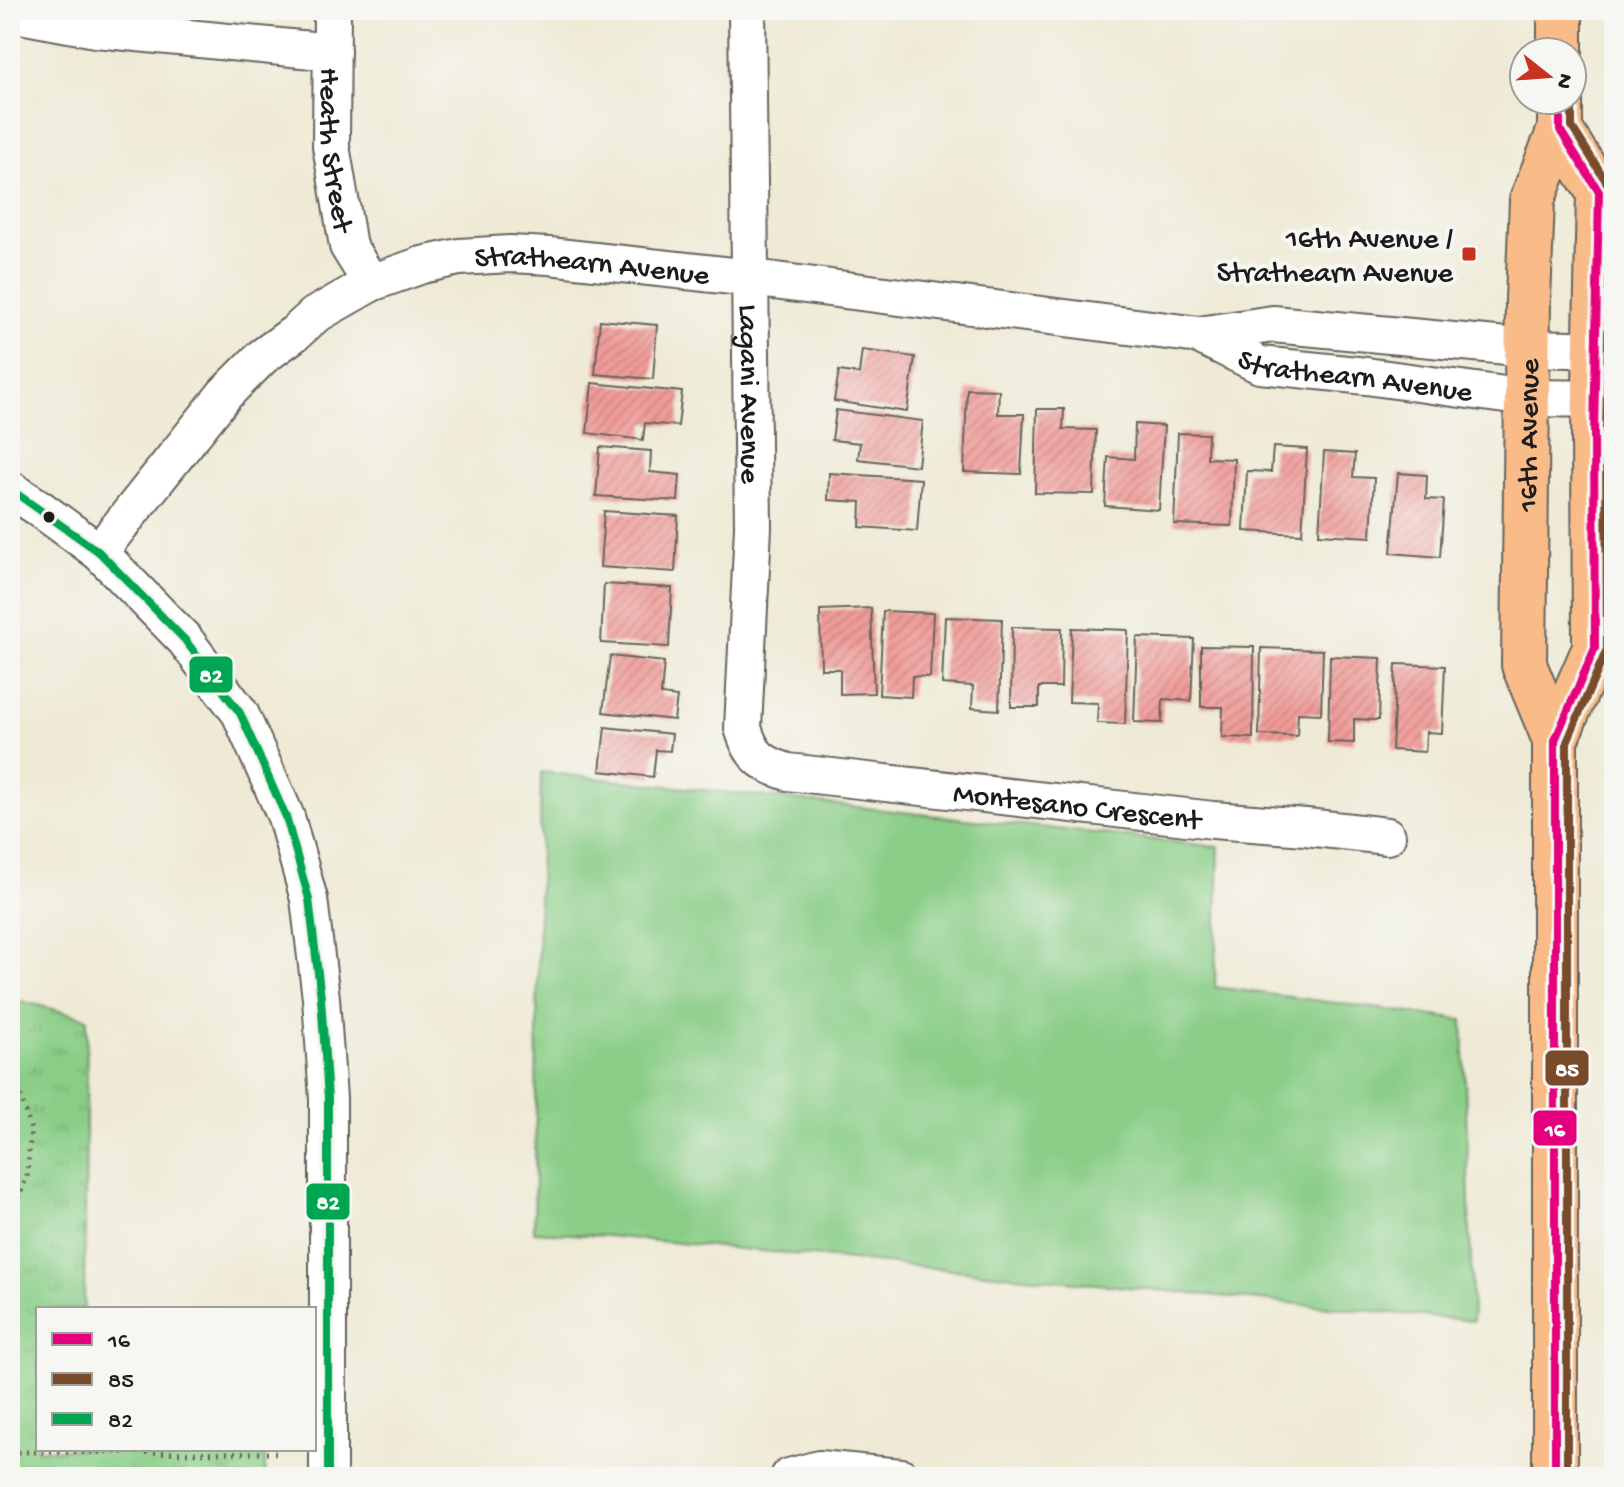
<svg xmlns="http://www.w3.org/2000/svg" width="1624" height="1487" font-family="'Gochi Hand',sans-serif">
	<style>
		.grass { fill: #89cd86; stroke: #527451; stroke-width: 2 }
		.park { fill: url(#park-tufts); stroke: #527451; stroke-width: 2 }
		.building { fill: url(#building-hatch) }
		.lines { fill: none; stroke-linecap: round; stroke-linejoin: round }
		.minor-casing { stroke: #66645d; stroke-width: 40 }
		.major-casing { stroke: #66645d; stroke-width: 48 }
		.path { stroke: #66645d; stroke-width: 5; stroke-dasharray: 2 6; stroke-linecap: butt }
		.minor { stroke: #fff; stroke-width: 36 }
		.major { stroke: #f9bc89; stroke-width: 44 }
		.bus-1-casing { stroke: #f6f6f2; stroke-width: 14 }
		.bus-2-casing { stroke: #f6f6f2; stroke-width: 14 }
		.bus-3-casing { stroke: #f6f6f2; stroke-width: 14 }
		.bus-1 { stroke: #e5007d; stroke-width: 8 }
		.bus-2 { stroke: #7a4b2a; stroke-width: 8 }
		.bus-3 { stroke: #00a651; stroke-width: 8 }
		.poi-dot { fill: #c8321e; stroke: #f6f6f2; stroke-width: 3 }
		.bus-dot { fill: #1c1c1c; stroke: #f6f6f2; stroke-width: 3 }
		.labels { text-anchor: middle; stroke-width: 8; stroke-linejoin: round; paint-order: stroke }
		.street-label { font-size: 30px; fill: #1c1c1c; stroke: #f6f6f2 }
		.poi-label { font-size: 30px; fill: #1c1c1c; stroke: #f6f6f2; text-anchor: end }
		.line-badge { stroke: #f6f6f2; stroke-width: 3 }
		.badge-label { font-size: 22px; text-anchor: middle; font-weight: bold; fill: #fff }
	</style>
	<defs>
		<pattern id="park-tufts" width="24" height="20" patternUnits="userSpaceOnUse" patternTransform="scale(2)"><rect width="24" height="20" fill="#89cd86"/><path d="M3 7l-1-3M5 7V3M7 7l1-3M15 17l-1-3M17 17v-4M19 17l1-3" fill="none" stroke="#76af73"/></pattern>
		<pattern id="building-hatch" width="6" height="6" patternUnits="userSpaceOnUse" patternTransform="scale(2)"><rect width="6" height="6" fill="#ef9b98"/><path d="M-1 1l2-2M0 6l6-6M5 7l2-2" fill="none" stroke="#cc8582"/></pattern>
	</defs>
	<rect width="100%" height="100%" fill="#f6f6f2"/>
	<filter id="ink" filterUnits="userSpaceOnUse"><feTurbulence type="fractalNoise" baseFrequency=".0125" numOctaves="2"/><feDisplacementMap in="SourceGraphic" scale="16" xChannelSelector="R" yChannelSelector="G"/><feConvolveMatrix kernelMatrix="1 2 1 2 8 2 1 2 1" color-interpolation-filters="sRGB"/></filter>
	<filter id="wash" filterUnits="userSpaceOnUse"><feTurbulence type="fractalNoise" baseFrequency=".006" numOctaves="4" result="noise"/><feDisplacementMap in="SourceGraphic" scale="32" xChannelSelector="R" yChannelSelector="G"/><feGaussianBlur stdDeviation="1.8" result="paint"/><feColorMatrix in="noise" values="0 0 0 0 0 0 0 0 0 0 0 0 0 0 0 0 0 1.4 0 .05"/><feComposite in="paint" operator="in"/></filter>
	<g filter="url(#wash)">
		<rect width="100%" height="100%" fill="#efead5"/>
		<!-- grass -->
		<path class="grass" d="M541,772L1219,847L1215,987L1463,1020L1473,1321L607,1236L534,1232Z"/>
		<!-- park -->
		<path class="park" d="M10,998L87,1018L84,1309H38V1449H265V1477H10Z"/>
		<g id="blocks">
			<!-- building -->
			<path class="building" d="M600,320L657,325L653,379L595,374Z
				M862,350L915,357L907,412L834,401L839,371L859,374Z
				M592,383L682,392L678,426L645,423L643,440L587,433Z
				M967,389L999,390L998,414H1024L1021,474L964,472Z
				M1037,409H1064L1063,429L1096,430L1094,494L1035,493Z
				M836,410L923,421L918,466L858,459L860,443L832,440Z
				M1135,424L1164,426L1159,510L1105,506L1108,457L1134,459Z
				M1178,433L1208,434L1207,458L1234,459L1232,526L1174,524Z
				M600,447L651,451L650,472L680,475L678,501L596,496Z
				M1273,447L1307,449L1302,534L1244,531L1247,471L1271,472Z
				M1324,452L1355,454L1353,477L1374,478L1371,537L1319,534Z
				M829,473L921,479L917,531L860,527L861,502L828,500Z
				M1398,473L1427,475L1426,499L1444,500L1440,557L1391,553Z
				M604,511L678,516L675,572L600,567Z
				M604,584L672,588L669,647L601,643Z
				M871,608L874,693L840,694V669H821L820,610Z
				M883,611L933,613L930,677L912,676L911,697L879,695Z
				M945,617L1002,619L999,710L972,708L973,686L942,684Z
				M1012,627L1062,628L1061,687H1039V707H1011Z
				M1072,628L1128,630L1125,724L1097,723L1098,703L1069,702Z
				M1137,637L1194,639L1191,701L1163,699L1162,723L1134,722Z
				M1201,646L1254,647L1253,738L1222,737L1223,707H1201Z
				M1261,648L1323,650L1321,714L1298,713L1297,736L1259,735Z
				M610,656L664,662L661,695L677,697L674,720L603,712Z
				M1330,656L1381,658L1379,720L1354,719V743L1328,742Z
				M1396,664L1445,666L1442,733L1426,732L1425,752L1392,750Z
				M605,727L672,734L670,751L656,750L653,777L600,771Z"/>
		</g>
	</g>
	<g filter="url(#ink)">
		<use href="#blocks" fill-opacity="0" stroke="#66645d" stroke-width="2"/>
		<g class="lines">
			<defs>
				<g id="minor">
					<path id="s1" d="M332,10L331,146L348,246L371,283"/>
					<path id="s2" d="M747,10L753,527L743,728C751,755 761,764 788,772L1213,820L1306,827L1387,836"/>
					<path d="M10,13L96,29L332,52"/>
					<path id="s3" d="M1199,335L1260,365L1366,376L1527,398L1614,399"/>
					<path d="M10,489L39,508L99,552L185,640L240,713L286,817L309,899L321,998L328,1099V1477"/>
					<path id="s4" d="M99,552L225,394L262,357L295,333L315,315L371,283L422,265L459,257L510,254L549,256L751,278L1199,335L1273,324L1528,348L1614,350"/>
					<path d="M789,1477L819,1469L901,1477"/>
				</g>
				<g id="major">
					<path d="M1560,52V10"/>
					<path d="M1555,740L1595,648L1594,433L1599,192L1560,130"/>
					<path id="s5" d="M1555,1477V740L1524,665L1528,299L1532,200L1560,130V100"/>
				</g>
			</defs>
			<!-- minor casing -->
			<use href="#minor" class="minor-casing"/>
			<!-- major casing -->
			<use href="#major" class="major-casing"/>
			<!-- path -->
			<path class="path" d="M10,1084L21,1097L31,1130L27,1176L10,1221
				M10,1452L276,1453"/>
			<!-- minor -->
			<use href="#minor" class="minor"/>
			<!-- major -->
			<use href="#major" class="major"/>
			<defs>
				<path id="bus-1" d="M1555,1477V740L1595,648L1594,433L1599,192L1560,130V100"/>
				<path id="bus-2" d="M1567,1477V742L1607,649L1606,433L1611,192L1609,186L1572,127V100"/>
				<path id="bus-3" d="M10,489L99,552L185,640L240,713L286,817L309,899L321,998L328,1099V1477"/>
			</defs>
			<!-- bus-1 casing -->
			<use href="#bus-1" class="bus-1-casing"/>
			<!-- bus-2 casing -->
			<use href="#bus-2" class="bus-2-casing"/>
			<!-- bus-3 casing -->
			<use href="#bus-3" class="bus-3-casing"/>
			<!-- bus-1 -->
			<use href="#bus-1" class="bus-1"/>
			<!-- bus-2 -->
			<use href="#bus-2" class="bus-2"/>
			<!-- bus-3 -->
			<use href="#bus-3" class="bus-3"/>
		</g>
	</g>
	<!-- markers -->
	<rect class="poi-dot" x="1461" y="246" width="16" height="16" rx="4"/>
	<circle class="bus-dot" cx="49" cy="517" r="7"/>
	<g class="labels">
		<!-- street labels -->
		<g class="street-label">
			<text dy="10" stroke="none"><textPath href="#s1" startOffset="140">Heath Street</textPath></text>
			<text dy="10" stroke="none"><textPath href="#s4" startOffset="612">Strathearn Avenue</textPath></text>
			<text dy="10" stroke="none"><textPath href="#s3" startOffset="164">Strathearn Avenue</textPath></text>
			<text dy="10" stroke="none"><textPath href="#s2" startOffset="384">Lagani Avenue</textPath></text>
			<text dy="10" stroke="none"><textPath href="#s5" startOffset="1048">16th Avenue</textPath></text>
			<text dy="10" stroke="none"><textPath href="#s2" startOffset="1076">Montesano Crescent</textPath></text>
		</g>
		<!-- poi labels -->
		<g class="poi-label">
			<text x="1453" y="247">16th Avenue /<tspan x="1453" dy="34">Strathearn Avenue</tspan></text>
		</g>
	</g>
	<g class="line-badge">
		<rect x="188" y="655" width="46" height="39" rx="8" fill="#00a651"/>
		<rect x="1544" y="1049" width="46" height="38" rx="8" fill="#7a4b2a"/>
		<rect x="1532" y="1109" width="46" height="38" rx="8" fill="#e5007d"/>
		<rect x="305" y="1182" width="46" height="39" rx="8" fill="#00a651"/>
	</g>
	<g class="badge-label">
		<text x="211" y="682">82</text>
		<text x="1567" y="1076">85</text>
		<text x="1555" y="1136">16</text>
		<text x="328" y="1209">82</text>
	</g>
	<!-- margin -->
	<rect width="1624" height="1487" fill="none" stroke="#f6f6f2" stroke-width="40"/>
	<!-- legend -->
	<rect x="36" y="1307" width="280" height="144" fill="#f6f6f2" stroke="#9f9f9c" stroke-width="2"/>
	<rect x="52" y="1333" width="40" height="12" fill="#e5007d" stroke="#9f9f9c" stroke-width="2"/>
	<text x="108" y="1347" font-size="24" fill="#1c1c1c">16</text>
	<rect x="52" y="1373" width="40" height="12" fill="#7a4b2a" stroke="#9f9f9c" stroke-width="2"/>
	<text x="108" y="1387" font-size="24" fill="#1c1c1c">85</text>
	<rect x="52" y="1413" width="40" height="12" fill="#00a651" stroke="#9f9f9c" stroke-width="2"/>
	<text x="108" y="1427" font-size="24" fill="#1c1c1c">82</text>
	<!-- north arrow -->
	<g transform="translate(1548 76) rotate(107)"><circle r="38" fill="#f6f6f2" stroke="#9f9f9c" stroke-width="2"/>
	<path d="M0-6L14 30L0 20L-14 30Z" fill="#c8321e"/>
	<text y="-12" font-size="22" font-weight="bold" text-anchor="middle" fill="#1c1c1c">N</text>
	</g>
</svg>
